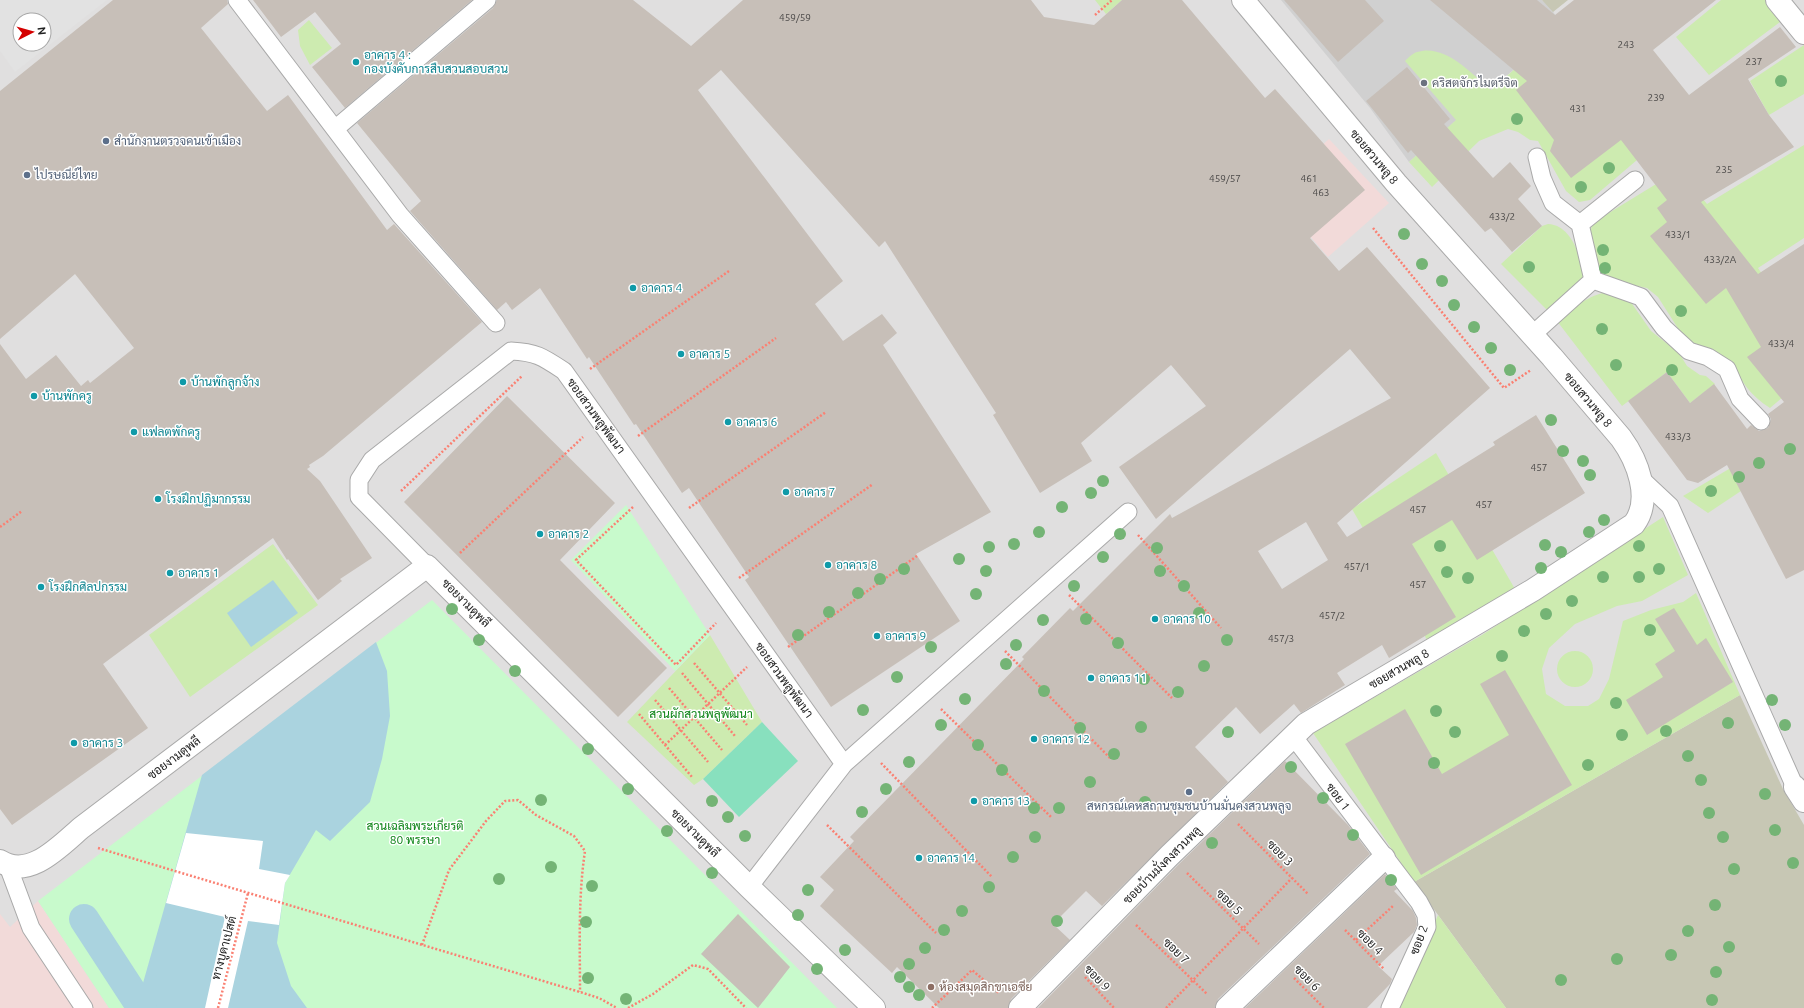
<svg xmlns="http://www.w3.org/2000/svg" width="1804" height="1008" font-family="Ubuntu,Sarabun,sans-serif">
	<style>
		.residential { fill: #e0dfdf; fill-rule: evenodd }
		.commercial { fill: #f2dad9 }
		.religious { fill: #d0d0d0 }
		.construction { fill: #c7c7b4 }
		.grass { fill: #cdebb0 }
		.park { fill: #c8facc }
		.pitch { fill: #88e0be }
		.parking { fill: #e2e2e2; fill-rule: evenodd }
		.water { fill: #aad3df }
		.pier { fill: #fff }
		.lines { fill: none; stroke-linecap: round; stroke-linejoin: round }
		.canal { stroke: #aad3df; stroke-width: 30 }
		.building { fill: #c7bfb8; fill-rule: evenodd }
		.service-casing { stroke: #a9a9a9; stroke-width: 19 }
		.minor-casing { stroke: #a9a9a9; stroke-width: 24 }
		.tertiary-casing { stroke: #a9a9a9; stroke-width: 24 }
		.path { stroke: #fa8072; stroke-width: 2.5; stroke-dasharray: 2 2; stroke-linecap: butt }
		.service { stroke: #fff; stroke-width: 17 }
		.minor { stroke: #fff; stroke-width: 22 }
		.tertiary { stroke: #fff; stroke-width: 22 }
		.tree { fill: #74b475 }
		.culture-dot { fill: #0f9aa8; stroke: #fff; stroke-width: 1.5 }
		.worship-dot { fill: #6b7280; stroke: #fff; stroke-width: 1.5 }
		.service-dot { fill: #5c6f8a; stroke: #fff; stroke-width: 1.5 }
		.education-dot { fill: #8d6e63; stroke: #fff; stroke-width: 1.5 }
		.labels { text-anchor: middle; stroke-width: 3; stroke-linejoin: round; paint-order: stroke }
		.number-label { font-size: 10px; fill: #4b4948 }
		.culture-label { font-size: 12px; fill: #0d838f; stroke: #fff; text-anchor: start }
		.worship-label { font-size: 12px; fill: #5b616d; stroke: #fff; text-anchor: start }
		.service-label { font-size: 12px; fill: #4e5e75; stroke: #fff; text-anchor: start }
		.street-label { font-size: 12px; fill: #222; stroke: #fff }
		.park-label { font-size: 12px; fill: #0c8416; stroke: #fff }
		.education-label { font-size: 12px; fill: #785e54; stroke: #fff; text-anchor: start }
	</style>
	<rect width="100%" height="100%" fill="#f2efe9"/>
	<!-- residential -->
	<path class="residential" d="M0,0H1804V1008H0ZM20,20H44V44H20Z"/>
	<!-- commercial -->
	<path class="commercial" d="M1329,139L1389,203L1328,257L1271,191Z
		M38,901L109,1008H0V914L10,927Z"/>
	<!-- religious -->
	<path class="religious" d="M1281,0H1542L1549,6L1563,26L1409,162L1370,108Z"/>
	<!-- construction -->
	<path class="construction" d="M1542,0H1568L1553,12Z
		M1740,695L1783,789L1804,825V1008H1506L1414,882Z"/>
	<!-- grass -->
	<path class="grass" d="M1095,0H1122L1106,14Z
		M1721,0H1767L1784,19L1709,75L1676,37Z
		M309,20L332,48L310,65L300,46L298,30Z
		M1563,26L1637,160L1590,200L1579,202L1566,191L1538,141L1530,140L1518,132L1508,129L1479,141L1432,187L1409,162L1456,120L1405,61C1408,58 1413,53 1417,52C1445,43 1472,74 1491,90Z
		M1804,45V94L1769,115L1750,81Z
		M1804,145V238L1758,268L1804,335L1789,392L1770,408C1751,396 1741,382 1732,361L1693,345L1679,330L1658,297L1647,288L1618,282L1602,274L1591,259L1588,242L1592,225L1599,219L1679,170L1707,204Z
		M1548,224C1573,225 1581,260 1587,280L1549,312L1501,264L1542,226Z
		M1609,291L1628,298L1651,331L1679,353L1687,366L1700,375L1706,376L1715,384L1690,403L1667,372L1622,406L1557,321C1575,306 1586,297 1609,291Z
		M1804,425L1741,491L1708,513L1683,496Z
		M1436,453L1515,589L1427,640L1352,509Z
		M1663,517L1688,575L1642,601L1617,606L1575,624L1549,648L1542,669L1546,694L1565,706H1588L1599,699L1609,679L1623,621L1651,610L1683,602L1696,593L1740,695L1414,882L1313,733L1482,635Z
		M273,544L318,605L190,697L149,635Z
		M710,635L762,722L703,779L694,785L627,722Z
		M1557 669a18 18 0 1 1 36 0a18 18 0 1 1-36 0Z
		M1438,915L1506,1008H1399Z"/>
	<!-- park -->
	<path class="park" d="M626,505L710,635L675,671L571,560Z
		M432,600L837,1008H109L38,901Z"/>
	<!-- pitch -->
	<path class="pitch" d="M762,722L798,761L739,817L703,779Z"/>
	<!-- parking -->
	<path class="parking" d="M0,0H107L15,72L0,51ZM20,20H44V44H20Z"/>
	<!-- water -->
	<path class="water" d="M273,580L298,613L251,647L227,613Z
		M376,642L387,671L390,716L382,759L370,802L330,841L316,830L285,883L277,943L291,986L307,1008H155L146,994L143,983L202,775Z"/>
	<!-- pier -->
	<path class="pier" d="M186,833L263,841L259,869L290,875L285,883L279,925L248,921L228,1008H205L225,917L166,903Z"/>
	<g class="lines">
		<!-- canal -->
		<path class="canal" d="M84,919L142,1008"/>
	</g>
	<!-- building -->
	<path class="building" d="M113,0H227L228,4L201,28L267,111L288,95L387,230L394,224L482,322L323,456L309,465L310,467L307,469L320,481L372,558L340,579L342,581L318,600L288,559L287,560L273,538L103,664L148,728L12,825L0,809V344L26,379L56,355L81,386L88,380L90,383L134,348L75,274L0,339V91Z
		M253,0H472L345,108L312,67L341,44L315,12L281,37Z
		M497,0H633L691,46L743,0H1031L1044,17L1094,25L1122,0H1182L1265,98L1275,89L1365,190L1310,238L1339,271L1367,247L1490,388L1337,523L1347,537L1495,445L1493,442L1536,415L1585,493L1477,560L1452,520L1412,544L1456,617L1389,658L1382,645L1337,673L1345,685L1301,713L1294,704L1260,734L1236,707L1195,747L1228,782L1102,906L1086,891L1053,924L1070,940L1011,999L1008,1008H939L897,967L892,973L820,906L834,890L820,877L854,841L850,837L1024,659L1022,657L1070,608L1073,611L1170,514L1172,518L1391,398L1350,349L1156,519L1119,467L1206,406L1171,365L1081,443L1092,461L1040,493L993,415L996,413L885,241L879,247L721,70L698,90L843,281L815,304L843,341L882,314L897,333L883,345L991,512L916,554L960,621L831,707L745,580L749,577L689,488L682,493L636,424L634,425L589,357L587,359L540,288L512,310L506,302L497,310L410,211L421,201L357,123L493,8ZM1306,522L1328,560L1282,589L1258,551Z
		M1284,0H1365L1384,21L1338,62Z
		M1430,0H1537L1555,15L1574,0H1716L1653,50L1689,95L1780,27L1796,47L1748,79L1769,115L1794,147L1701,202L1758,274L1804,244V570L1786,579L1727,465L1698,483L1687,480L1628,401L1667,372L1690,403L1714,384L1747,429L1751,425L1759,431L1768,428L1771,419L1768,414L1784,402L1747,357L1761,347L1726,288L1706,304L1650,236L1667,222L1657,208L1667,200L1621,140L1571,178L1550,151L1554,140L1516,90L1527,81Z
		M1407,67L1450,119L1444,124L1493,178L1510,162L1531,186L1518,199L1542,226L1512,252L1491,228L1485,232L1411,150L1408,153L1366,101Z
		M507,396L615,503L560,560L667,668L618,717L404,502Z
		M1674,608L1697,645L1706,638L1733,682L1647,735L1626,700L1663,677L1655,664L1675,651L1655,619Z
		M1505,670L1572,785L1421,875L1345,744L1405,709L1442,774L1509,735L1480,684Z
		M1285,761L1348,825L1370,854L1218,999L1215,1008H1038L1178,865Z
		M1385,874L1397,889L1394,891L1413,911L1416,918L1417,925L1414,932L1378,966L1392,979L1390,984L1367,1008H1245Z
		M738,914L790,967L758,1008L701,954Z"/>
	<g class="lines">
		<defs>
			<path id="service" d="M237,0L400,215L496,323
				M335,129L487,0
				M1537,157L1542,178L1553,203L1580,224L1635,180
				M1580,224L1593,280L1641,297L1664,328L1689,351L1708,357L1727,369L1740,399L1761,421
				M1532,335L1593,280
				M1639,477L1670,506L1795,787
				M427,566L359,497V480L372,460L511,351C536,352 543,357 564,371L844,764
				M1293,736L1419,902L1426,915L1427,927L1390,1008
				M8,866L31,928L84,1008
				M749,887L844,764L1128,512"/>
			<path id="minor" d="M1777,0L1804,33
				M1795,787L1804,801
				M1020,1008L1169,856L1306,724L1533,590L1634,524C1653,499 1637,460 1621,438L1552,357L1396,183L1243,0
				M1227,1008L1384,858"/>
			<path id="tertiary" d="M0,861C29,880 60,846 81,828L427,566L749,887L874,1008"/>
		</defs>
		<!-- service casing -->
		<use href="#service" class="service-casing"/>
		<!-- minor casing -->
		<use href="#minor" class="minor-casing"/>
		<!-- tertiary casing -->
		<use href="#tertiary" class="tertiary-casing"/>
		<!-- path -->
		<path class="path" d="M1095,15L1112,0
			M1373,228L1504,388L1531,370
			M590,369L729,271
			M638,436L776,338
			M401,491L522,376
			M633,507L576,560L676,665L716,623
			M689,508L826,412
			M0,527L22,511
			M1138,535L1221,628
			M460,553L583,437
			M739,578L873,484
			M1069,595L1172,698
			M788,647L917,556
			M1005,651L1110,758
			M694,663L747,725
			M682,673L735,736
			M669,688L722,750
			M655,700L708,762
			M941,709L1051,817
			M639,714L692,777
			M665,745L747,667
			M881,763L992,877
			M1238,824L1308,894
			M827,825L936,933
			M98,848L580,992L599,998L617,1008
			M1187,873L1259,944
			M1136,925L1207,994
			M1345,930L1384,969
			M1356,940L1394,905
			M422,945L449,870L486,821L505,801L518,800L536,815L574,836L585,851C578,898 580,945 580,992
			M1085,977L1114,1008
			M1294,978L1324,1008
			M218,1008L248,893
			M628,1008L653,994L693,965L708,969L746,1008
			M932,1008L972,970L999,993
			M1166,1008L1292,878"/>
		<!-- service -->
		<use href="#service" class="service"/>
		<!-- minor -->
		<use href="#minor" class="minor"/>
		<!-- tertiary -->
		<use href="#tertiary" class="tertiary"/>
	</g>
	<!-- trees -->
	<g class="tree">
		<circle cx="1781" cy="81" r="6"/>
		<circle cx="1517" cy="119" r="6"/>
		<circle cx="1609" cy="168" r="6"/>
		<circle cx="1581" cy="187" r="6"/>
		<circle cx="1404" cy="234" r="6"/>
		<circle cx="1603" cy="250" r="6"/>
		<circle cx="1422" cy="264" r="6"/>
		<circle cx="1529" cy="267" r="6"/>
		<circle cx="1605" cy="268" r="6"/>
		<circle cx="1442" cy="281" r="6"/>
		<circle cx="1454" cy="305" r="6"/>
		<circle cx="1681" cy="311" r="6"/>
		<circle cx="1474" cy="327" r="6"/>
		<circle cx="1602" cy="329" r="6"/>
		<circle cx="1491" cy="348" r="6"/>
		<circle cx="1616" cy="365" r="6"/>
		<circle cx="1510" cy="370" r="6"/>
		<circle cx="1672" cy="370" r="6"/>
		<circle cx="1551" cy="420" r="6"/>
		<circle cx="1790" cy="449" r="6"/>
		<circle cx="1563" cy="451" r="6"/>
		<circle cx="1583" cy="461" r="6"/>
		<circle cx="1759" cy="463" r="6"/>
		<circle cx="1590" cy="475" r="6"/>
		<circle cx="1739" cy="477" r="6"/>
		<circle cx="1103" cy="481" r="6"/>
		<circle cx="1711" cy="491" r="6"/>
		<circle cx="1091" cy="493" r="6"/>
		<circle cx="1062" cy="507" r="6"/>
		<circle cx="1604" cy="520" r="6"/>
		<circle cx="1039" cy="532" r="6"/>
		<circle cx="1589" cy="532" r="6"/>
		<circle cx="1120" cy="534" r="6"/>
		<circle cx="1014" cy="544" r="6"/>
		<circle cx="1545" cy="545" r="6"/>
		<circle cx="1440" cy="546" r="6"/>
		<circle cx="1639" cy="546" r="6"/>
		<circle cx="989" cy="547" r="6"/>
		<circle cx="1157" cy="548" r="6"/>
		<circle cx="1561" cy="552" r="6"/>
		<circle cx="1103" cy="557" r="6"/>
		<circle cx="959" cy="559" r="6"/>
		<circle cx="1541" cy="568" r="6"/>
		<circle cx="904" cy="569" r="6"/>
		<circle cx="1659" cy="569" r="6"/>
		<circle cx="986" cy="571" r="6"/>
		<circle cx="1160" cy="571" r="6"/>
		<circle cx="1447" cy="572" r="6"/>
		<circle cx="1603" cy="577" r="6"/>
		<circle cx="1639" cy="577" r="6"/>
		<circle cx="1468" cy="578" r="6"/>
		<circle cx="880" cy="579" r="6"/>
		<circle cx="1074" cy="586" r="6"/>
		<circle cx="1184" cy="586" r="6"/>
		<circle cx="858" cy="593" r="6"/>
		<circle cx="976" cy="594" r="6"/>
		<circle cx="1572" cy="601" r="6"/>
		<circle cx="452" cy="609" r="6"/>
		<circle cx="829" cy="612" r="6"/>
		<circle cx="1199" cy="613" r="6"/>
		<circle cx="1546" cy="614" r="6"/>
		<circle cx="1086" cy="619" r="6"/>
		<circle cx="1043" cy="620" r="6"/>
		<circle cx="1650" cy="630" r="6"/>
		<circle cx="1524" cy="631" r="6"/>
		<circle cx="798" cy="635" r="6"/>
		<circle cx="479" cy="640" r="6"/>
		<circle cx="1227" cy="640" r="6"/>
		<circle cx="1118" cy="643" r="6"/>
		<circle cx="1016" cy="645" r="6"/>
		<circle cx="931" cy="647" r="6"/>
		<circle cx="1502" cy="656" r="6"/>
		<circle cx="1006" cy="664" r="6"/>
		<circle cx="1204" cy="666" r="6"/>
		<circle cx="515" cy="671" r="6"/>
		<circle cx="897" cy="677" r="6"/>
		<circle cx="1144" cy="679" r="6"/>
		<circle cx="1044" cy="691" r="6"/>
		<circle cx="1178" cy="692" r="6"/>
		<circle cx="965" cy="699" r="6"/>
		<circle cx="1772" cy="700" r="6"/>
		<circle cx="1616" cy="703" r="6"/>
		<circle cx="863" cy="710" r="6"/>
		<circle cx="1436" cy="711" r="6"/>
		<circle cx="1728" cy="723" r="6"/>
		<circle cx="941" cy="725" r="6"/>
		<circle cx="1785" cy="725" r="6"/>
		<circle cx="1141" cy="727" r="6"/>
		<circle cx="1080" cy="728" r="6"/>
		<circle cx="1666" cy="731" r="6"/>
		<circle cx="1228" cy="732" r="6"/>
		<circle cx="1455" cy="732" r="6"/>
		<circle cx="1622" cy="735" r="6"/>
		<circle cx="978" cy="745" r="6"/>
		<circle cx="588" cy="749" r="6"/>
		<circle cx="1114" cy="754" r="6"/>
		<circle cx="1688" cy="756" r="6"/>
		<circle cx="909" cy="762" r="6"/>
		<circle cx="1434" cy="763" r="6"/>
		<circle cx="1588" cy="765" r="6"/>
		<circle cx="1291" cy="767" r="6"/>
		<circle cx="1002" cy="770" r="6"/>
		<circle cx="1701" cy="780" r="6"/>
		<circle cx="1090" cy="782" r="6"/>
		<circle cx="628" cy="789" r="6"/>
		<circle cx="886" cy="789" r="6"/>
		<circle cx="1765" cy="794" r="6"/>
		<circle cx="1323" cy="798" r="6"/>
		<circle cx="541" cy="800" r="6"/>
		<circle cx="712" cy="801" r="6"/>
		<circle cx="1145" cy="802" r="6"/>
		<circle cx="1034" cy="808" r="6"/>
		<circle cx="1059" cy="808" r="6"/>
		<circle cx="862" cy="812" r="6"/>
		<circle cx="1709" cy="813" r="6"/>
		<circle cx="728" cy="817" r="6"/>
		<circle cx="1775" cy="830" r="6"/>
		<circle cx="667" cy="831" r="6"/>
		<circle cx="1353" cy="835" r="6"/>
		<circle cx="745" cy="836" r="6"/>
		<circle cx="1035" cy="837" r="6"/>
		<circle cx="1723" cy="837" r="6"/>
		<circle cx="1212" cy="843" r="6"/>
		<circle cx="1013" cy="857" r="6"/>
		<circle cx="1793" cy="863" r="6"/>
		<circle cx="551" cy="867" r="6"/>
		<circle cx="1734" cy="869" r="6"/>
		<circle cx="712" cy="873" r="6"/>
		<circle cx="499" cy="879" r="6"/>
		<circle cx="1391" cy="880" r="6"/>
		<circle cx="592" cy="886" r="6"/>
		<circle cx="989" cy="887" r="6"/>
		<circle cx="808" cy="890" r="6"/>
		<circle cx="1715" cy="905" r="6"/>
		<circle cx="962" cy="911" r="6"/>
		<circle cx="798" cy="915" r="6"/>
		<circle cx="1057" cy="921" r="6"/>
		<circle cx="586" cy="922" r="6"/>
		<circle cx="944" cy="930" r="6"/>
		<circle cx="1688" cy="931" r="6"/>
		<circle cx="1729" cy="947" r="6"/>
		<circle cx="925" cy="948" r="6"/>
		<circle cx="845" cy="950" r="6"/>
		<circle cx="1671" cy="955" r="6"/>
		<circle cx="1617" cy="959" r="6"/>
		<circle cx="909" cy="964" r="6"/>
		<circle cx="817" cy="969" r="6"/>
		<circle cx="1716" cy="972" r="6"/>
		<circle cx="900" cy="977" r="6"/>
		<circle cx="588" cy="978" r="6"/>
		<circle cx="1561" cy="980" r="6"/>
		<circle cx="909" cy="987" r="6"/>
		<circle cx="919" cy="995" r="6"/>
		<circle cx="626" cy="999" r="6"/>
		<circle cx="1712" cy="1000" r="6"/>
	</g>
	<!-- markers -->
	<g class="culture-dot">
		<circle cx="356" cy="62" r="4"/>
		<circle cx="633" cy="288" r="4"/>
		<circle cx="681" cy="354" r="4"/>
		<circle cx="183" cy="382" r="4"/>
		<circle cx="34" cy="396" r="4"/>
		<circle cx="728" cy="422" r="4"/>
		<circle cx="134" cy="432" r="4"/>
		<circle cx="786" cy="492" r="4"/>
		<circle cx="158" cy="499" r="4"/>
		<circle cx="540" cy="534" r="4"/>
		<circle cx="828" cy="565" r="4"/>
		<circle cx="170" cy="573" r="4"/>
		<circle cx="41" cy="587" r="4"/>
		<circle cx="1155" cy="619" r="4"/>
		<circle cx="877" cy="636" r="4"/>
		<circle cx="1091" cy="678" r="4"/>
		<circle cx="1034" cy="739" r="4"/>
		<circle cx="74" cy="743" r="4"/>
		<circle cx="974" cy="801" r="4"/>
		<circle cx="919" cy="858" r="4"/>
	</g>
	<circle class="worship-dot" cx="1424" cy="83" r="4"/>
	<g class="service-dot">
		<circle cx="106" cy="141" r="4"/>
		<circle cx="27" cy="175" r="4"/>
		<circle cx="1189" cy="792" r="4"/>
	</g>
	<circle class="education-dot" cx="931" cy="987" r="4"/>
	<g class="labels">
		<!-- number labels -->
		<g class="number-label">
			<text x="795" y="21">459/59</text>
			<text x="1626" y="48">243</text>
			<text x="1754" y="65">237</text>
			<text x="1656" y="101">239</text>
			<text x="1578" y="112">431</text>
			<text x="1724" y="173">235</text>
			<text x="1225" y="182">459/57</text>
			<text x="1309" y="182">461</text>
			<text x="1321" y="196">463</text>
			<text x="1502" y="220">433/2</text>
			<text x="1678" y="238">433/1</text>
			<text x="1720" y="263">433/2A</text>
			<text x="1781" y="347">433/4</text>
			<text x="1678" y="440">433/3</text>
			<text x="1539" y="471">457</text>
			<text x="1484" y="508">457</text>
			<text x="1418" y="513">457</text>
			<text x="1357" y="570">457/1</text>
			<text x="1418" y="588">457</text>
			<text x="1332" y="619">457/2</text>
			<text x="1281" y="642">457/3</text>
		</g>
		<!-- culture labels -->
		<g class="culture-label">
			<text x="364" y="59">อาคาร 4 :<tspan x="364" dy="14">กองบังคับการสืบสวนสอบสวน</tspan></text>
			<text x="641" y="292">อาคาร 4</text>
			<text x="689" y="358">อาคาร 5</text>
			<text x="191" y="386">บ้านพักลูกจ้าง</text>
			<text x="42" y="400">บ้านพักครู</text>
			<text x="736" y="426">อาคาร 6</text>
			<text x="142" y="436">แฟลตพักครู</text>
			<text x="794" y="496">อาคาร 7</text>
			<text x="166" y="503">โรงฝึกปฏิมากรรม</text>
			<text x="548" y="538">อาคาร 2</text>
			<text x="836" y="569">อาคาร 8</text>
			<text x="178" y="577">อาคาร 1</text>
			<text x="49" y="591">โรงฝึกศิลปกรรม</text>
			<text x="1163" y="623">อาคาร 10</text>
			<text x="885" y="640">อาคาร 9</text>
			<text x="1099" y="682">อาคาร 11</text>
			<text x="1042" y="743">อาคาร 12</text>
			<text x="82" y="747">อาคาร 3</text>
			<text x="982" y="805">อาคาร 13</text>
			<text x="927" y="862">อาคาร 14</text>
		</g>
		<!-- worship labels -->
		<g class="worship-label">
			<text x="1432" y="87">คริสตจักรไมตรีจิต</text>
		</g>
		<!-- service labels -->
		<g class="service-label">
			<text x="114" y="145">สำนักงานตรวจคนเข้าเมือง</text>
			<text x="35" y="179">ไปรษณีย์ไทย</text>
			<text x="1189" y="810" text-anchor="middle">สหกรณ์เคหสถานชุมชนบ้านมั่นคงสวนพลูจ</text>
		</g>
		<!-- street labels -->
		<g class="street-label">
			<text transform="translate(1374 157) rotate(50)" y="4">ซอยสวนพลู 8</text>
			<text transform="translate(1588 400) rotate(50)" y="4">ซอยสวนพลู 8</text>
			<text transform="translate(596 416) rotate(54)" y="4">ซอยสวนพลูพัฒนา</text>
			<text transform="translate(466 603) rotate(45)" y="4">ซอยงามดูพลี</text>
			<text transform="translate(1399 669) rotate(-30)" y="4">ซอยสวนพลู 8</text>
			<text transform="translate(784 680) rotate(54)" y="4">ซอยสวนพลูพัฒนา</text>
			<text transform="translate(174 758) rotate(-37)" y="4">ซอยงามดูพลี</text>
			<text transform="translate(1338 797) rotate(53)" y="4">ซอย 1</text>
			<text transform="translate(695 833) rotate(45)" y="4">ซอยงามดูพลี</text>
			<text transform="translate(1280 853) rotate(45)" y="4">ซอย 3</text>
			<text transform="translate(1162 865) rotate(-45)" y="4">ซอยบ้านมั่งคงสวนพลู</text>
			<text transform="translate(1229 902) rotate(44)" y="4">ซอย 5</text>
			<text transform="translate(1419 940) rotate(-70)" y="4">ซอย 2</text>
			<text transform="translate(1370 942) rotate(45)" y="4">ซอย 4</text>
			<text transform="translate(224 948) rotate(-75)" y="4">ทางบูดาเปสต์</text>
			<text transform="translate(1176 951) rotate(44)" y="4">ซอย 7</text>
			<text transform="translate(1097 978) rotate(46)" y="4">ซอย 9</text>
			<text transform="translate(1307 978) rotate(45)" y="4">ซอย 6</text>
		</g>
		<!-- park labels -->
		<g class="park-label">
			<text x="701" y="718">สวนผักสวนพลูพัฒนา</text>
			<text x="415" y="830">สวนเฉลิมพระเกียรติ<tspan x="415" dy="14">80 พรรษา</tspan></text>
		</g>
		<!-- education labels -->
		<g class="education-label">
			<text x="939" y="991">ห้องสมุดสิกขาเอซีย</text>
		</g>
	</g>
	<!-- north arrow -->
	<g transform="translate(32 32) rotate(84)"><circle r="19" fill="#ffffff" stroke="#a7a7a7"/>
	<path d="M0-3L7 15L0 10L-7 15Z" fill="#d40000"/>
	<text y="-6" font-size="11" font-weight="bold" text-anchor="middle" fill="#222222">N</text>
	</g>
</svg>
